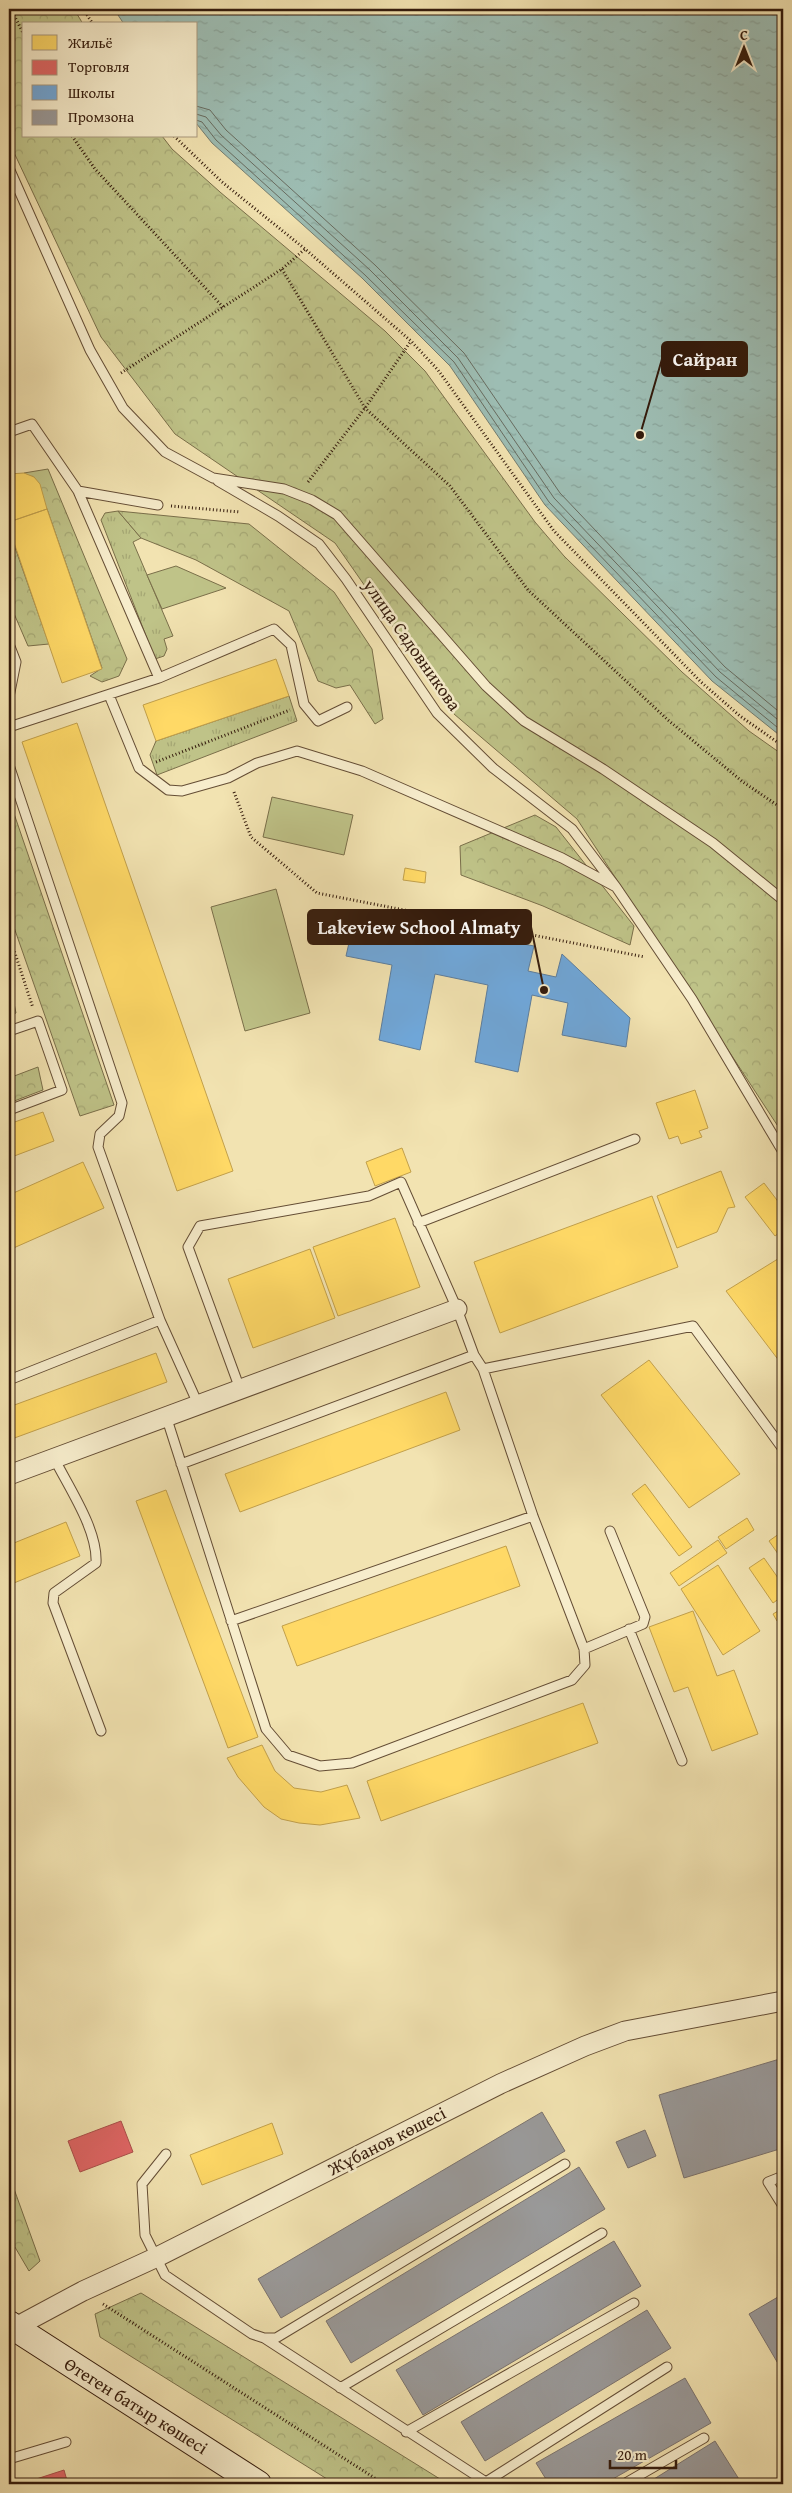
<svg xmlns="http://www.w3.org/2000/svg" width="792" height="2493" font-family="'Gentium Book Plus',serif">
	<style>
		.grass { fill: url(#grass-tufts); stroke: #7a6f4a }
		.forest { fill: url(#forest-crowns); stroke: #7a6f4a }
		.park { fill: #bfc388; stroke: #7a6f4a }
		.water { fill: url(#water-ripples); stroke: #737c70 }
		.homes { fill: #ffd966; stroke: #c2a04b }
		.shops { fill: #e06666; stroke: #ac504b }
		.schools { fill: #6fa8dc; stroke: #5d7e9e }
		.industry { fill: #999; stroke: #7b736f }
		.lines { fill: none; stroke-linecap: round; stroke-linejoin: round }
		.shore { stroke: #686c60; stroke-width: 1 }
		.lane-casing { stroke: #644d35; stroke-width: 11 }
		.street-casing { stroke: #644d35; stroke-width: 21 }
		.secondary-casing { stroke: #341b0c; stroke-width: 28 }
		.path { stroke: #341b0c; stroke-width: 3; stroke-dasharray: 1 2.5; stroke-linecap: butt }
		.lane { stroke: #f7edcc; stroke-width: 9 }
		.street { stroke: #f7edcc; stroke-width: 19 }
		.secondary { stroke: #f7edcc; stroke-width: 26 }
		.labels { text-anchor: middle; stroke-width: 5; stroke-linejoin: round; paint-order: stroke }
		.street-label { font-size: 18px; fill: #341b0c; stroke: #f7edcc }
		.leader { fill: none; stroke: #341b0c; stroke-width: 2 }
		.callout-dot { fill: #341b0c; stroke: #f7edcc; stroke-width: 2 }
		.callout { fill: #341b0c; stroke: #341b0c; stroke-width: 2 }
		.callout-label { font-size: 19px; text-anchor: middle; font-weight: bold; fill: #fff }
	</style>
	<defs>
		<pattern id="grass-tufts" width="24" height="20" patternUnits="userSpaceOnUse" patternTransform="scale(1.25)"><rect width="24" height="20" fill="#bfc388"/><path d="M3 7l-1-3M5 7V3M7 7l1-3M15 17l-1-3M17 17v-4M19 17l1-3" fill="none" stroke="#a5a774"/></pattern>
		<pattern id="forest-crowns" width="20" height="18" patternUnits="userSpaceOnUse" patternTransform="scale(1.25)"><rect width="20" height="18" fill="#bfc388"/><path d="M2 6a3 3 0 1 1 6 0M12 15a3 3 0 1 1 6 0" fill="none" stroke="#a5a774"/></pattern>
		<pattern id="water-ripples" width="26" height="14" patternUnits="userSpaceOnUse" patternTransform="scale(1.25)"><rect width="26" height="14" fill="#9dbdb3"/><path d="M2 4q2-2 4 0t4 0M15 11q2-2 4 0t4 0" fill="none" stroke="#88a299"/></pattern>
	</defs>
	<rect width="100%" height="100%" fill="#f2e3b1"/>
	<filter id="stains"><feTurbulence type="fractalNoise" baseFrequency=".004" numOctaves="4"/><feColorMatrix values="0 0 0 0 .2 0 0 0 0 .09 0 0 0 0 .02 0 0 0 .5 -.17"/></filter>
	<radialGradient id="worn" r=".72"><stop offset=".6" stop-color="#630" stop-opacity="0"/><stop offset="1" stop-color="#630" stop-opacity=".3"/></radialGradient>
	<!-- grass -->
	<path class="grass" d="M118,511L141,538L133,542L173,636L164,639L167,649L164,656L155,659L101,520L105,513Z
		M289,696L297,721L157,775L150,755L156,741Z"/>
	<!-- forest -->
	<path class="forest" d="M9,9H74L83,24H24V136H162L172,149L220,192L385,331L425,371L535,522L564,556L682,672L749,731L783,755V1134L577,819L454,714L335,543L175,434L101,337L9,142Z
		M48,469L127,659L119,676L102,682L90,676L102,668L47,509L24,473Z
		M118,511L249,524L334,592L372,649L383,719L375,724L350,685L336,688L318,681L289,611L196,560L141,538Z
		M12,539L49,644L28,646L9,602V542Z
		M9,799L114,1105L80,1116L9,913Z
		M535,815L556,827L634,926L630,945L543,906L461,875L460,846Z
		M9,979L16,1013L9,1016Z
		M38,1067L43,1090L9,1103V1078Z
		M9,2175L40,2261L29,2271L9,2237Z
		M141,2293L448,2484H335L100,2337L95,2314Z"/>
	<!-- park -->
	<path class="park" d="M176,566L226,588L162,609L147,575Z
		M272,797L353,815L344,855L263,837Z
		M276,889L310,1013L245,1031L211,907Z"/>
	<!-- water -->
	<path class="water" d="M114,9H783V738L712,681L545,505L450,366L362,278L212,143L196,123V24H124Z"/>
	<!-- homes -->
	<path class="homes" d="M24,473L34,477L40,484L47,509L9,522V474Z
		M47,509L102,669L62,683L9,528V522Z
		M276,659L289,696L156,741L143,705Z
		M77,723L233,1171L177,1191L22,742Z
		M405,868L426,872L425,883L403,880Z
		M695,1090L708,1128L699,1131L702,1137L681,1144L678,1136L669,1139L656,1103Z
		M43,1112L54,1141L9,1158V1124Z
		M402,1148L411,1172L375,1186L366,1162Z
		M83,1162L104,1208L9,1250V1195Z
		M721,1171L735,1207L728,1208L717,1232L677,1248L657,1196Z
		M764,1183L783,1208V1230L775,1236L745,1197Z
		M652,1196L678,1267L500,1333L474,1262Z
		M395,1218L420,1287L338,1316L313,1247Z
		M310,1249L335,1318L253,1348L228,1279Z
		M781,1257L783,1260V1366L726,1291Z
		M156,1353L167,1382L9,1440V1407Z
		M649,1360L740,1474L689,1508L601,1395Z
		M446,1392L460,1430L240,1512L225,1474Z
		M645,1484L692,1547L679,1556L632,1494Z
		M166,1490L258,1737L228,1748L136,1501Z
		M747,1518L754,1530L726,1549L718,1537Z
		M66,1522L80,1556L9,1585V1545Z
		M783,1531V1561L769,1541Z
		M718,1540L727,1553L679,1586L670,1573Z
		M506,1546L520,1586L297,1666L282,1626Z
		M764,1558L783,1585V1596L773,1603L749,1568Z
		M718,1565L760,1631L723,1655L681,1589Z
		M783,1608V1617L777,1621L773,1614Z
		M693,1611L717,1676L734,1670L758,1734L712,1751L688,1687L674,1692L649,1627Z
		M583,1703L598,1743L381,1821L367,1781Z
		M262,1745L275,1771L294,1788L321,1792L347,1785L360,1818L320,1825L299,1823L281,1819L264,1807L238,1777L227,1758Z
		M272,2123L283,2154L202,2185L190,2155Z"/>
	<!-- shops -->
	<path class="shops" d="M121,2121L133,2152L80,2172L68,2141Z
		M64,2470L68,2484H21Z"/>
	<!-- schools -->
	<path class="schools" d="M356,912L374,916L370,937L404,944L407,922L534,946L528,971L556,977L562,954L630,1018L626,1047L562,1035L568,1003L532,995L518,1072L475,1062L488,985L435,974L420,1050L379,1040L392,965L346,956Z"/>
	<!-- industry -->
	<path class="industry" d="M783,2058V2148L684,2178L659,2095Z
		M542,2112L565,2151L281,2318L258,2279Z
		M645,2130L656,2156L628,2168L616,2142Z
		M579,2167L605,2209L351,2363L326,2321Z
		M614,2241L641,2286L423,2415L396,2370Z
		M783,2294V2372L749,2314Z
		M647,2310L671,2348L485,2461L461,2422Z
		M685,2378L711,2423L604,2484H549L536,2463Z
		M715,2441L742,2484H646Z"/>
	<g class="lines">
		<!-- shore -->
		<path class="shore" d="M196,106L210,110L226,130L375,265L464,353L560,493L725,667L783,715
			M196,114L206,117L221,135L370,270L458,358L554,498L720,672L783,724
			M196,120L202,122L216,140L365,275L454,362L549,502L716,677L783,732"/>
		<defs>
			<path id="lane" d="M9,168L90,350L123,408L165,452L213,478L284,489L312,500L337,515L486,686L524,721L603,769L713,843L783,900
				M9,432L32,424L78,491L158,505
				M218,481L278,516L319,544L346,579L437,713L493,768L572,829L616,887L692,999L783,1152
				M78,491L159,678
				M9,644L16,662L9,697
				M109,695L139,768L168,790L182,791L228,778L257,763L297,751L362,771L562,858L614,886
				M9,727L159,678L274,629L291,645L304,704L318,721L347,707
				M9,765L122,1103L119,1116L100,1134L98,1147L160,1320L198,1404
				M9,1031L38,1021L62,1090L9,1110
				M418,1223L635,1139
				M483,1369L693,1326L783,1449
				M9,1380L160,1320
				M166,1416L266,1729L288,1755L320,1766L352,1763L572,1680L585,1665L584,1649L533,1516L483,1369L474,1355L457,1309L401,1182L369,1196L200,1226L188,1247L240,1389
				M54,1458C69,1488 98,1530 96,1563L54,1593L53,1603L101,1731
				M181,1464L474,1355
				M231,1621L533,1516
				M629,1629L682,1761
				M584,1649L643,1624L645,1617L610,1531
				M166,2154L142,2184L145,2235L165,2275L252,2334L264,2338H276L565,2164
				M783,2176L768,2182L783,2206
				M264,2338L489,2484
				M340,2388L602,2233
				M406,2432L634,2303
				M9,2459L66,2442
				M486,2482L667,2367
				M624,2484L704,2438"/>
			<path id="street" d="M9,1475L457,1309
				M14,2328L83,2291L157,2257L500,2084L585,2046L625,2031L783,2001"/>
			<path id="secondary" d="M9,2324L258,2484"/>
		</defs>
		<!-- lane casing -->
		<use href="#lane" class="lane-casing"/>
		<!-- street casing -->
		<use href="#street" class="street-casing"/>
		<!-- secondary casing -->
		<use href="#secondary" class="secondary-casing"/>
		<!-- path -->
		<path class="path" d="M11,9L24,35
			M83,9L93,24
			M72,136L95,169L223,307
			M174,136L222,182L305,249L411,341L438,370L554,531L701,682L740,716L783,746
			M282,269L365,408L450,486L528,590L668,720L743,782L783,809
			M121,373L282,269L305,249
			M308,482L365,408L411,341
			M171,506L240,512
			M156,762L290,710
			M234,792L251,837L317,893L645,957
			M9,935L33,1008
			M103,2304L384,2484"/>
		<!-- lane -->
		<use href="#lane" class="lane"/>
		<!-- street -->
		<use href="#street" class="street"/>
		<!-- secondary -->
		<use href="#secondary" class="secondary"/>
	</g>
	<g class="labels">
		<!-- street labels -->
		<g class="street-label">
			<text transform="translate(412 645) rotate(55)" y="6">улица Садовникова</text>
			<text transform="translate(387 2141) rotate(-27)" y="6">Жұбанов көшесі</text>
			<text transform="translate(136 2406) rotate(32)" y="6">Өтеген батыр көшесі</text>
		</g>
	</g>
	<!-- callouts -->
	<path class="leader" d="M640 435L662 359M544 990L531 927"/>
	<g class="callout-dot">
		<circle cx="640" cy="435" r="5"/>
		<circle cx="544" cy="990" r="5"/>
	</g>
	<g class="callout">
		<rect x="662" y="342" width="85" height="34" rx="5"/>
		<rect x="308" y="910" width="223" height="34" rx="5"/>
	</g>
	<g class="callout-label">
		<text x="705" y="366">Сайран</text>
		<text x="419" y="934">Lakeview School Almaty</text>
	</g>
	<!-- margin -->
	<rect width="792" height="2493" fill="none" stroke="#f2e3b1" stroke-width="30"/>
	<rect x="10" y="10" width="772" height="2473" fill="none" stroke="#341b0c" stroke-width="2.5"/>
	<rect x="15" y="15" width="762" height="2463" fill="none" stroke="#341b0c"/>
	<!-- legend -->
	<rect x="22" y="22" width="175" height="115" fill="#f7edcc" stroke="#a9997f"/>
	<rect x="32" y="35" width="25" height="15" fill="#ffd966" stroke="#a9997f"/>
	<text x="68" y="48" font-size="15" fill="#341b0c">Жильё</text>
	<rect x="32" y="60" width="25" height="15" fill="#e06666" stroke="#a9997f"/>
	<text x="68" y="72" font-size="15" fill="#341b0c">Торговля</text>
	<rect x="32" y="85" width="25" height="15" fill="#6fa8dc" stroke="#a9997f"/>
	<text x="68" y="98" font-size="15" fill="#341b0c">Школы</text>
	<rect x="32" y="110" width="25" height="15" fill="#999999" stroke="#a9997f"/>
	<text x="68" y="122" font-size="15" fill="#341b0c">Промзона</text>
	<!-- north arrow -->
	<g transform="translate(744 48)" stroke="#f7edcc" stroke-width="4" paint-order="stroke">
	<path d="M0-4L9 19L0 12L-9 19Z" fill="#341b0c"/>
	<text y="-8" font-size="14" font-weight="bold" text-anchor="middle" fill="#341b0c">С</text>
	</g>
	<!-- scale -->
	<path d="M610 2460v8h66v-8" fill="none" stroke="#341b0c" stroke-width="2.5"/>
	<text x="617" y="2460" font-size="15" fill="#341b0c" stroke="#f7edcc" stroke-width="4" paint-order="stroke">20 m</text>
	<rect width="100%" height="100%" filter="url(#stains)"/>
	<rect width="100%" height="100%" fill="url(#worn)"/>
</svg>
